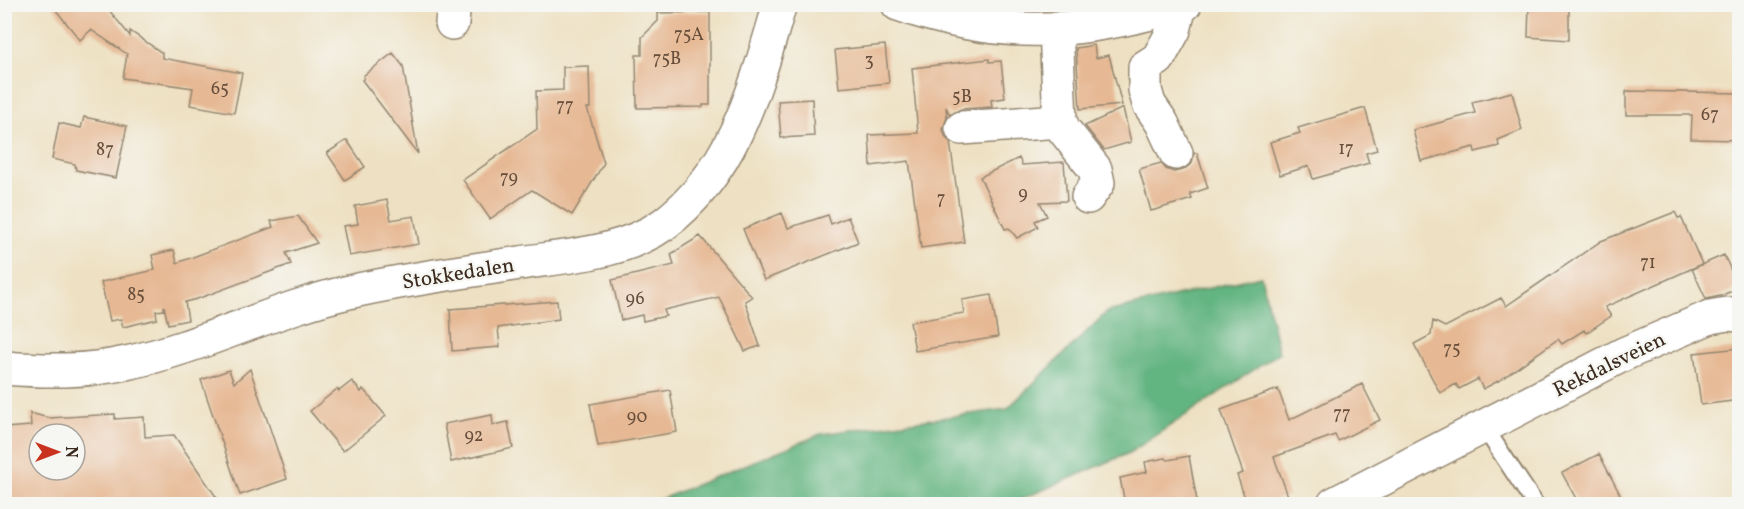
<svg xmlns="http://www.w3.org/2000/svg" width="1744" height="509" font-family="Vollkorn,serif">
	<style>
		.forest { fill: #62b480; stroke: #4e6f4f; stroke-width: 1.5 }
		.building { fill: #e6b893; fill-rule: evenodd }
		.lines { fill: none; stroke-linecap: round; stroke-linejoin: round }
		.lane-casing { stroke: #948670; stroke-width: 20 }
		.street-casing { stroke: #948670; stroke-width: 36 }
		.lane { stroke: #fff; stroke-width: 16 }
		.street { stroke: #fff; stroke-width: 33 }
		.labels { text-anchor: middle; stroke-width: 5; stroke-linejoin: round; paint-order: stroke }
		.number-label { font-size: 18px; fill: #664e3b }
		.street-label { font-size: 21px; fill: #3b2a1e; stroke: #f6f6f2 }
	</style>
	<rect width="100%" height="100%" fill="#f6f6f2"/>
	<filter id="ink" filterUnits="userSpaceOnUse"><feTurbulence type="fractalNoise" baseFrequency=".0167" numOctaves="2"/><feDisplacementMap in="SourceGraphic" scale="12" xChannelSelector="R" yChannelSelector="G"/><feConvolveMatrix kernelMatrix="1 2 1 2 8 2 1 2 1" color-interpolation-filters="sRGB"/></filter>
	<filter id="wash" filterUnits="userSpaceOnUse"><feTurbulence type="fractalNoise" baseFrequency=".008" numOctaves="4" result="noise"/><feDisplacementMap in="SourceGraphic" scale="24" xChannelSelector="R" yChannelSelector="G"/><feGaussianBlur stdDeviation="1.35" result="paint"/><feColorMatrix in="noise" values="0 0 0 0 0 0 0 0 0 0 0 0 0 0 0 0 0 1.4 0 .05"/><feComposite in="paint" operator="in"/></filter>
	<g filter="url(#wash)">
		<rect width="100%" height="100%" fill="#eee1c3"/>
		<!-- forest -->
		<path class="forest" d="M1261,276L1279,353L1129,453L1010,504H649L821,434L1007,409L1107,312Z"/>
		<g id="blocks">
			<!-- building -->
			<path class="building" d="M51,4H104L130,36V31L162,53V58L242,73L234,113L190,105L193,88L123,78L127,54L91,30L80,40Z
				M1529,4H1569V40L1528,37Z
				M710,12V105H703V107L637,108L636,55H642V37L658,21V13Z
				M885,45L889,83L839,88L835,50Z
				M1094,45L1096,58L1109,55L1122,105L1080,109L1076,48Z
				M393,53L403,66L418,154L362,80L364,78L363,76Z
				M989,59V62L1001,61L1005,98L991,100L992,107L961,109L950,115L946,107L947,117L943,130L946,138L950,142L964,242L921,248L909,161L871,166L869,135L918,133L912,68Z
				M589,66L590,108H587L604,163L572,215L532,190L490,219L463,180L537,129L536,91L563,90V67Z
				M1626,91L1740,93V140L1691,139L1692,115H1626Z
				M1512,92L1522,130L1498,140L1499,146L1475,152L1474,147L1421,161L1413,130L1475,113L1472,102Z
				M812,99L814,136L781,138L778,101Z
				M1123,108L1131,142L1104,150L1085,126Z
				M1365,108L1377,150L1366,153L1369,163L1313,179L1309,166L1280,175L1270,142L1300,133L1298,128Z
				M84,117L127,126L116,178L76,170L75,164L52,159L59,123L81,128Z
				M347,140L365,167L345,180L327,153Z
				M1194,153H1197L1208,188L1190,194L1192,199L1151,211L1139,169L1161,163L1166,169L1174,172L1183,170L1192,163Z
				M1019,158L1022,165L1064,162L1067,201L1040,202L1047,216L1035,221L1038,227L1017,238L1009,228L1005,229L980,177Z
				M387,200L391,220L414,216L419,244L349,256L343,226L358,224L355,206Z
				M1675,212L1678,218L1681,217L1702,264L1605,307L1611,316L1586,333L1584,330L1562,344L1558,339L1500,380L1483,389L1478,379L1459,389L1456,384L1440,393L1414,344L1431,335L1433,321L1445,327L1501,298L1506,306L1601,241Z
				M782,213L788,228L828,215L831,224L848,217L858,242L764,280L743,229Z
				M298,216L317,243L286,253L291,264L197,299L185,302L188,320L168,324L164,306V310L156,311L157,319L123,327L121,319L110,321L101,282L155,270L152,255L174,250L177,263L273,227L271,221Z
				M700,236L752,297L745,301L760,346L745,351L719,297L664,310L666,316L643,321L642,315L621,320L612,280L674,265L671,254Z
				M1724,255L1739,288L1720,296L1706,299L1692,269Z
				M991,295L998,337L915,351L910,322L964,313L962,300Z
				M557,301L559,319L498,328L500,347L452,351L450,309Z
				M1740,348V400L1701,405L1694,353Z
				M250,369L287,479L240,495L201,380L229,370L234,383Z
				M352,381L361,392L363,389L386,416L343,451L310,411L337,389L339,391Z
				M1362,384L1380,420L1338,441L1335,435L1274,457L1288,496L1264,504H1247L1237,475L1243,473L1221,410L1278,389L1289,420Z
				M670,390L677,432L598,446L590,404Z
				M30,413L49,418L115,414V419L144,417L145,437L174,435L221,504H4V428L31,426ZM39,434H75V470H39Z
				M492,415L493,425L508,422L513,448L451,462L444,424Z
				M1599,454L1625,504H1579L1562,473Z
				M1189,456L1197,501L1179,504H1125L1120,478L1147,472L1145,462L1165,458L1168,460Z"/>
		</g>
	</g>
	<g filter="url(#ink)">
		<use href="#blocks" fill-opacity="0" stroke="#948670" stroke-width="1.5"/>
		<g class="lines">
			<defs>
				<path id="lane" d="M1484,427L1535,504"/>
				<path id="street" d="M898,4C946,21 998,31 1048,29C1092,28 1143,16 1185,4
					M452,23L454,4
					M1056,28L1060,121L1064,130L1095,169L1098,183L1088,197
					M962,128L1060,121
					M1176,153L1162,123L1149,104L1145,90V67L1158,59L1174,30L1180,6
					M4,368C45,371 86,372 126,363C203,347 273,309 349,292C406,279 463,272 520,263C568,256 624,253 664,224C735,171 756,85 780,4
					M1334,504L1624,354L1710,317L1727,314L1740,315"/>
			</defs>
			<!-- lane casing -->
			<use href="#lane" class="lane-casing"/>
			<!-- street casing -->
			<use href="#street" class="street-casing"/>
			<!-- lane -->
			<use href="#lane" class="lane"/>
			<!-- street -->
			<use href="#street" class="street"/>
		</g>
	</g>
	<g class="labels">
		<!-- number labels -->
		<g class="number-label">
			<text x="689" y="40">75A</text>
			<text x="667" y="64">75B</text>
			<text x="869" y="66">3</text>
			<text x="220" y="94">65</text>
			<text x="962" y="102">5B</text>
			<text x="565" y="111">77</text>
			<text x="1710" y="120">67</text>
			<text x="1346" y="154">17</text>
			<text x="105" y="155">87</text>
			<text x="509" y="183">79</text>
			<text x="1023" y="199">9</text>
			<text x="941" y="204">7</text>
			<text x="1648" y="268">71</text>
			<text x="136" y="300">85</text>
			<text x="635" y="304">96</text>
			<text x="1452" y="354">75</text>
			<text x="1342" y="419">77</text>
			<text x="637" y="422">90</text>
			<text x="474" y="441">92</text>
		</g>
		<!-- street labels -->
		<g class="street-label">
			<text transform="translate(458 273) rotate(-9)" y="7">Stokkedalen</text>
			<text transform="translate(1609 364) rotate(-26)" y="7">Rekdalsveien</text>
		</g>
	</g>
	<!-- margin -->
	<rect width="1744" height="509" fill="none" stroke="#f6f6f2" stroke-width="24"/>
	<!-- north arrow -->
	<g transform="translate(57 452) rotate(90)"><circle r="28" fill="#f6f6f2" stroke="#aba49d" stroke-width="1.5"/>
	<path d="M0-4.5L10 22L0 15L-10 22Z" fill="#c8321e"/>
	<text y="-9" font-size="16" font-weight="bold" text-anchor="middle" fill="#3b2a1e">N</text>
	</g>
</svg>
